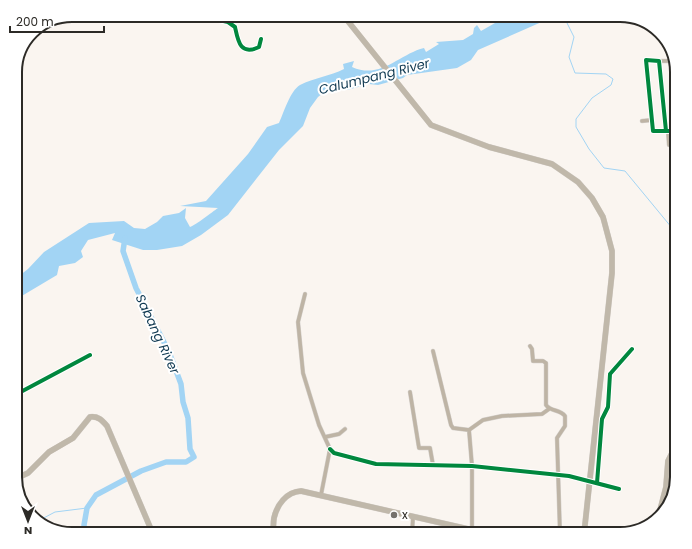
<svg xmlns="http://www.w3.org/2000/svg" width="692" height="549" font-family="Poppins,sans-serif">
	<style>
		.water { fill: #a2d4f4 }
		.lines { fill: none; stroke-linecap: round; stroke-linejoin: round }
		.stream { stroke: #a2d4f4; stroke-width: 1 }
		.river { stroke: #a2d4f4; stroke-width: 5.5 }
		.minor-casing { stroke: #d4d0cc; stroke-width: 4.5 }
		.primary-casing { stroke: #d4d0cc; stroke-width: 6 }
		.minor { stroke: #beb4a5; stroke-width: 3.5 }
		.primary { stroke: #c0b8aa; stroke-width: 5.5 }
		.cycleway-casing { stroke: #fff; stroke-width: 6 }
		.cycleway { stroke: #00873e; stroke-width: 4 }
		.poi-dot { fill: #74716d; stroke: #fff; stroke-width: 1.5 }
		.labels { text-anchor: middle; stroke-width: 4; stroke-linejoin: round; paint-order: stroke }
		.poi-label { font-size: 12px; fill: #2c2a26; stroke: #fff; text-anchor: start }
		.water-label { font-size: 13px; font-style: italic; fill: #113a52; stroke: #fff }
		.rim { fill: none; stroke: #2c2a26; stroke-width: 2 }
	</style>
	<rect width="100%" height="100%" fill="#faf5f0"/>
	<!-- water -->
	<path class="water" d="M498,15L563,16L559,20L553,17L478,50L471,60L457,68L407,75L403,78L378,85L369,84L347,90L342,87L326,91L318,97L310,108L303,126L279,150L228,215L201,235L182,246L157,250H143L112,240L115,233L88,240L81,251L83,257L75,263L59,266L57,275L15,300V279L28,269L44,252L89,223L124,221L134,228L145,229L157,222L163,216L179,213L186,208L185,218L190,227C196,225 212,212 218,208L180,206L206,201L248,154L267,127L279,123C284,112 290,91 300,85C314,78 330,76 344,69L343,64L354,61L352,67C381,80 399,54 424,48L426,52L439,44L436,42L463,40L473,34L474,28L477,25L481,31L495,23H498L506,16L497,18Z"/>
	<g class="lines">
		<!-- stream -->
		<path class="stream" d="M565,15V19L574,37L569,57L575,73L606,74L613,79L611,85L592,98L576,119V127L589,149L604,168L625,171L677,234
			M38,521L55,512L87,508"/>
		<!-- river -->
		<path class="river" d="M85,534L84,525L87,508L96,495L141,471L166,462H186L194,457L190,449L188,418L183,402L181,384L169,352L136,288L123,251L125,238"/>
		<defs>
			<path id="minor" d="M217,15L219,20L228,22L235,27C238,41 240,56 259,47L261,39
				M659,61H672L673,64L677,114
				M642,121L652,120
				M666,131L659,61L646,60L653,131H677
				M668,131L669,145H677
				M305,294L298,322L303,373L319,425L330,449L321,495
				M530,346L532,349L533,361H543L546,363V405C551,412 560,409 565,416V426L557,438L560,534
				M433,351L451,425L453,428L469,430L472,466V530
				M410,392L419,448H430L433,465
				M15,395L90,355
				M469,430L483,420L502,416L542,414L549,409
				M325,437L339,434L345,429
				M330,449L334,453L376,464L472,466L569,476L619,489
				M597,483L602,419L608,407L610,374L632,349
				M412,534L413,517"/>
			<path id="primary" d="M343,15L431,125L489,147L552,164L578,182L592,198L603,217L612,251V273L584,534
				M15,479L28,473L49,452L73,438L90,417C98,416 102,420 107,426L153,534
				M658,518L666,487L668,461L671,455L677,452
				M272,534C274,529 273,524 274,518C277,505 286,492 301,491L490,534"/>
		</defs>
		<!-- minor casing -->
		<use href="#minor" class="minor-casing"/>
		<!-- primary casing -->
		<use href="#primary" class="primary-casing"/>
		<!-- minor -->
		<use href="#minor" class="minor"/>
		<!-- primary -->
		<use href="#primary" class="primary"/>
		<defs>
			<path id="cycleway" d="M217,15L219,20L228,22L235,27C238,41 240,56 259,47L261,39
				M666,131L659,61L646,60L653,131H677
				M15,395L90,355
				M330,449L334,453L376,464L472,466L569,476L619,489
				M597,483L602,419L608,407L610,374L632,349"/>
		</defs>
		<!-- cycleway casing -->
		<use href="#cycleway" class="cycleway-casing"/>
		<!-- cycleway -->
		<use href="#cycleway" class="cycleway"/>
	</g>
	<!-- markers -->
	<circle class="poi-dot" cx="394" cy="515" r="4"/>
	<g class="labels">
		<!-- poi labels -->
		<g class="poi-label">
			<text x="402" y="519">x</text>
		</g>
		<!-- water labels -->
		<g class="water-label">
			<text transform="translate(374 76) rotate(-14)" y="5">Calumpang River</text>
			<text transform="translate(158 334) rotate(65)" y="5">Sabang River</text>
		</g>
	</g>
	<!-- crop -->
	<path d="M0 0H692V549H0ZM72 22H620A50 50 0 0 1 670 72V477A50 50 0 0 1 620 527H72A50 50 0 0 1 22 477V72A50 50 0 0 1 72 22Z" fill="#fff" fill-rule="evenodd"/>
	<path class="rim" d="M72 22H620A50 50 0 0 1 670 72V477A50 50 0 0 1 620 527H72A50 50 0 0 1 22 477V72A50 50 0 0 1 72 22Z"/>
	<!-- north arrow -->
	<g transform="translate(28 521) rotate(180)" stroke="#ffffff" stroke-width="3" paint-order="stroke">
	<path d="M0-3L7 15L0 10L-7 15Z" fill="#2c2a26"/>
	<text y="-6" font-size="11" font-weight="bold" text-anchor="middle" fill="#2c2a26">N</text>
	</g>
	<!-- scale -->
	<path d="M10 26v6h94v-6" fill="none" stroke="#2c2a26" stroke-width="2"/>
	<text x="16" y="26" font-size="12" fill="#2c2a26" stroke="#ffffff" stroke-width="3" paint-order="stroke">200 m</text>
</svg>
